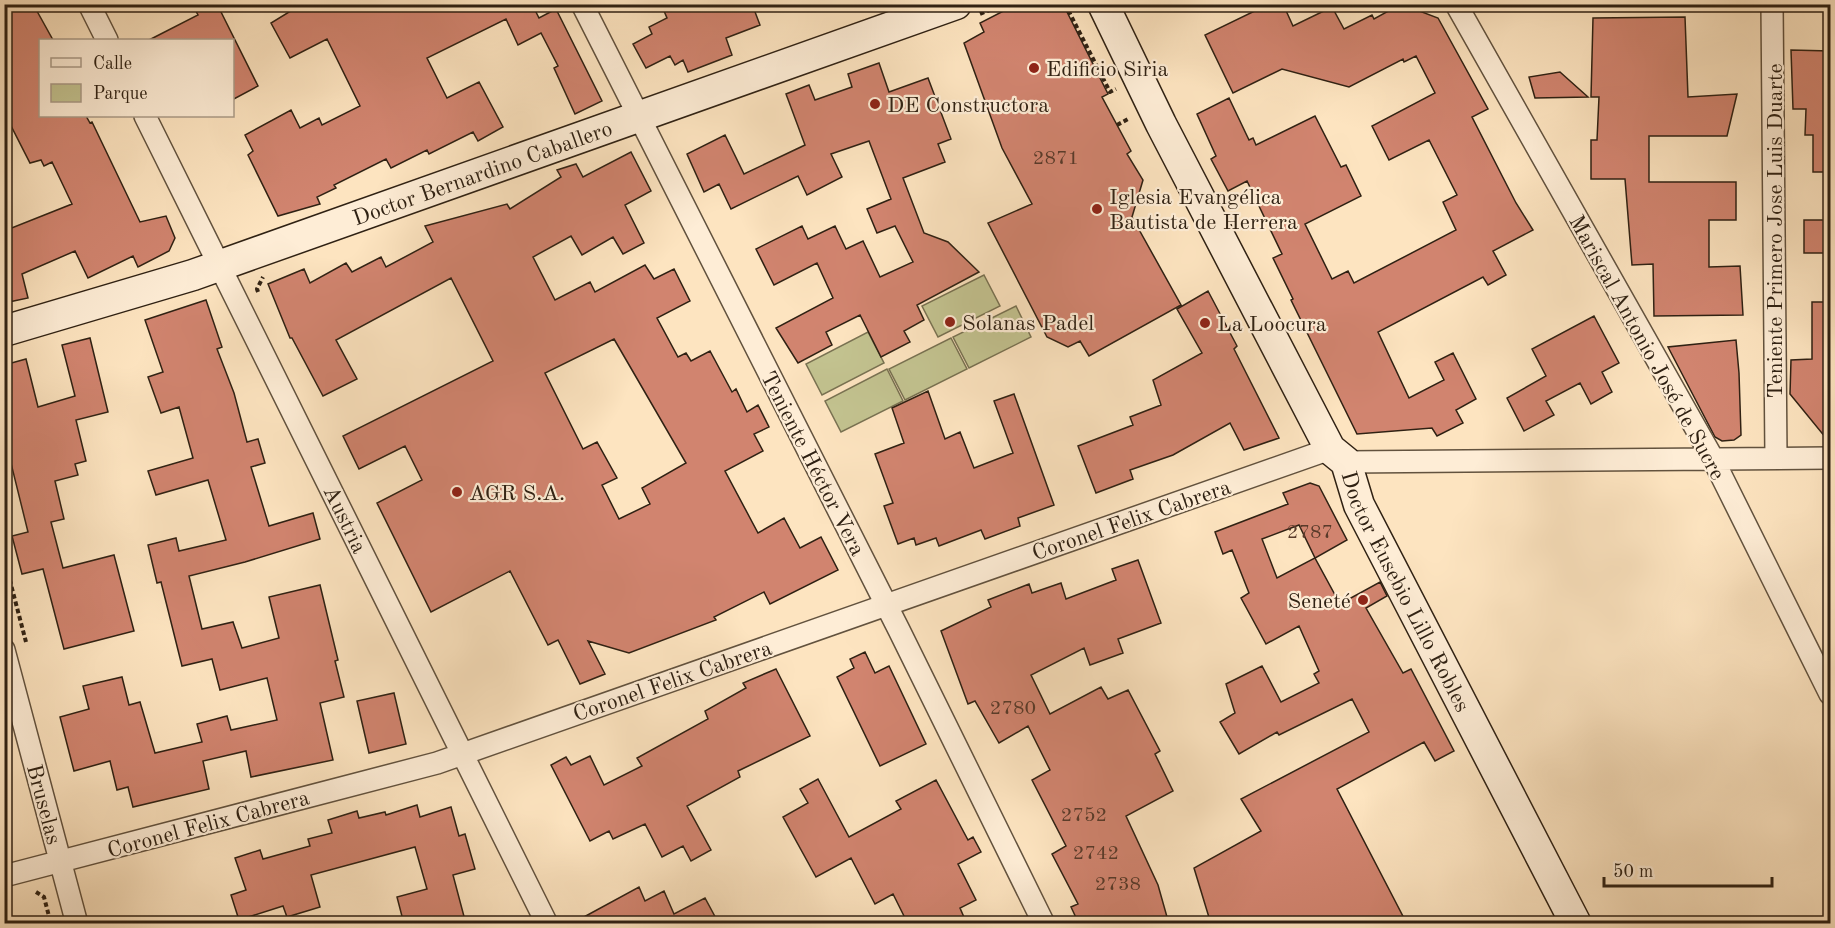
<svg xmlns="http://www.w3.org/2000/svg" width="1835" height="928" font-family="'Old Standard TT',serif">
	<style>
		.green { fill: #c3c390; stroke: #797252; stroke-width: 1.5 }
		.building { fill: #d1846f; stroke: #2f2113; stroke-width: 1.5; fill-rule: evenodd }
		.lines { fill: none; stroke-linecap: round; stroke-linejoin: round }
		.street-casing { stroke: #62523e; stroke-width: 24 }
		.secondary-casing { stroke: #2f2113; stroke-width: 33 }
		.path { stroke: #2f2113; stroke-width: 4; stroke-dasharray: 4.5 3; stroke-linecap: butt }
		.street { stroke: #feedd6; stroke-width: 21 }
		.secondary { stroke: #feedd6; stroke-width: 30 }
		.poi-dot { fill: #8f2418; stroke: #feedd6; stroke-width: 2 }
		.labels { text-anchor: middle; stroke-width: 4.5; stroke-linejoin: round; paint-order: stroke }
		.number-label { font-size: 20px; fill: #583a2a }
		.poi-label { font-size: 22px; fill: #2f2113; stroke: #feedd6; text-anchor: start }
		.street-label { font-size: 22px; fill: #2f2113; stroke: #feedd6 }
	</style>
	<rect width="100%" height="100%" fill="#fde4c0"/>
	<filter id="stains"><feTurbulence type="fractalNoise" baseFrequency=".00333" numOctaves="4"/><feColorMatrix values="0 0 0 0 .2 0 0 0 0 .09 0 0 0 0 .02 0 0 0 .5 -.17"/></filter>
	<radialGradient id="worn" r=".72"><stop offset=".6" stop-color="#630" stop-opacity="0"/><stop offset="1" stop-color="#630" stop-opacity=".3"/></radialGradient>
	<!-- green -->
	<path class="green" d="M984,275L1000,306L938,337L922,306Z
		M1016,306L1031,337L969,368L953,337Z
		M868,332L884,363L822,395L806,364Z
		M951,338L967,369L905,400L889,369Z
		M887,369L903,401L841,432L825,401Z"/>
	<!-- building -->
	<path class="building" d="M11,4H33L53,40H40V116H86L90,123L92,122L140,222L166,216L175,238L169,251L138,267L133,256L88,278L75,251L22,274L28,298L4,303V231L72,204L52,162L44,166L41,160L30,163L4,112V8Z
		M192,4H217L258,86L232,100V40H149L198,15Z
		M302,4H536L533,6L539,18L556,9L602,101L575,114L554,68L558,66L541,33L518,45L506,19L427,58L447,98L479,82L503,127L478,141L473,132L429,154L427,150L391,168L386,159L334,185L336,188L317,197L320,204L278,216L248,155L253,151L245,135L291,110L300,128L319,118L322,125L360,106L327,39L290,58L271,23Z
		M661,4H752L760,25L726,38L732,55L688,72L683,60L675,65L670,56L646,68L633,44L652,34L649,27L667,18Z
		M1017,4H1063L1108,94L1102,97L1131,151L1127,154L1143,180L1132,217L1181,305L1089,356L1080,341L1068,347L1047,337L988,223L1032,204L1002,148L964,43L984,32L980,23Z
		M1269,4H1283L1293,26L1332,7L1344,29L1372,15L1374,19L1401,4L1438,18L1488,109L1472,117L1516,203L1533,230L1493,251L1506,275L1488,285L1483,277L1378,332L1409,398L1444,380L1435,362L1453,353L1476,399L1456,410L1463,423L1437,436L1432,428L1357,434L1291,300L1293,299L1273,258L1282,254L1247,181L1228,191L1211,159L1216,156L1197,114L1229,98L1249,140L1253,138L1256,145L1315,116L1341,167L1346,165L1361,196L1305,224L1332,279L1348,271L1354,283L1456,230L1443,202L1457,195L1429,140L1389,160L1372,126L1435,93L1416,56L1404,62L1403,59L1349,87L1282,69L1233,93L1205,35Z
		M1685,17L1688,97L1737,94L1727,136H1649V182H1736V220H1709V267L1740,266L1743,315L1654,316L1653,264L1632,265L1625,179H1591V140H1597L1599,97H1591L1593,18Z
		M1791,50L1830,51V172H1813V135H1805L1806,109H1793Z
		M879,63L889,92L928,78L951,139L938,144L945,162L903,178L924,233L948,242L979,272L917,305L924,320L904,331L910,342L881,357L860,315L826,332L832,345L798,363L776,328L833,298L817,263L774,285L756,249L802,226L808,239L835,226L846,249L863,241L880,277L913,262L895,226L877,233L867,209L891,199L869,141L831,154L842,177L807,195L798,176L731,209L719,184L704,192L687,154L725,135L744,174L805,145L786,94L809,85L815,100L852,87L848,74Z
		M1560,72L1588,97L1535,98L1529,77Z
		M631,152L651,191L625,205L644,243L623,254L613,237L582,255L571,236L533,257L555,300L590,282L595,292L645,265L654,279L674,269L690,301L657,318L678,357L686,353L691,361L710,351L732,392L736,389L747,412L758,405L769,427L754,434L763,451L725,471L758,533L784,518L800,548L821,537L838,570L770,604L764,592L714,617L716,620L629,653L588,641L605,674L580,684L558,640L548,645L510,571L431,612L377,503L422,480L405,446L359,469L343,436L493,361L451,278L336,340L357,379L323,396L292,338H290L268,284L304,269L310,283L346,263L352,272L381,257L386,267L433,242L425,226L507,204L510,209L561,177L557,170L576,164L583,177ZM614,339L686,463L642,488L650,504L619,519L602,485L617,478L597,442L583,449L545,373Z
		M1804,220H1830V253H1804Z
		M1208,291L1237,346L1234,349L1279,438L1244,450L1230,423L1173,455L1130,470L1133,479L1096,493L1078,446L1133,425L1130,417L1161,405L1153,380L1202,353L1177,309Z
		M206,300L222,347L217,349L234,393L247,442L258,439L265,463L251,467L269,526L313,513L320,539L245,562L189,576L202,629L233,622L242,648L279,638L269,597L320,585L338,660L335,661L344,697L320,703L333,760L251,777L246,751L203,761L209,789L133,807L128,787L117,790L110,761L74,771L60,717L89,709L83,686L122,677L129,705L140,702L155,753L202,742L197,724L227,716L231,730L277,720L267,678L220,690L212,659L182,666L161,582L157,583L148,545L176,538L179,551L226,540L208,480L156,495L148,471L193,458L179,407L161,413L148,377L163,372L145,320Z
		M1812,302H1830V443L1790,394L1791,360L1812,359Z
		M1594,316L1619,363L1602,372L1612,392L1591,404L1580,383L1546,401L1554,415L1524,431L1507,398L1546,376L1532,349Z
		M90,338L108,412L76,420L86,461L75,464L78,475L55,481L64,519L51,522L63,568L114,555L134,631L64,649L43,569L22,574L12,536L28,532L4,435V365L26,359L38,407L75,396L62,345Z
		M1736,340L1739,373L1741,435L1734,440L1722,441L1715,437L1668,347Z
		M928,391L945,439L960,432L974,468L1013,453L994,401L1014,394L1054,505L1018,518L1020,526L985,539L981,530L939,546L936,538L916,545L914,538L898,544L884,506L893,503L875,454L904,443L892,408Z
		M1310,483L1319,486L1347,540L1315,558L1340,604L1380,582L1387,596L1366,608L1403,673L1411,669L1454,751L1435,761L1424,742L1337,789L1407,924H1211L1194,868L1261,831L1241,799L1369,732L1352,699L1279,735L1277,732L1239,754L1220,722L1235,713L1226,684L1262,666L1281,702L1319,683L1314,674L1319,671L1299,626L1266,644L1241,598L1249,593L1232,550L1223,554L1215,532L1288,504L1283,493ZM1299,525L1315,558L1277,578L1262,539Z
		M1138,560L1161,623L1118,639L1123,653L1090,665L1084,648L1031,675L1050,714L1101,687L1108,699L1128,690L1160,751L1155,754L1173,791L1126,816L1158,885L1169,924H1079L1071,907L1078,904L1052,854L1066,846L1032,780L1050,770L1028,726L999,743L975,701L968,704L941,631L991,607L988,600L1029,584L1032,593L1061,583L1066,599L1116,580L1112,569Z
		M865,652L875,673L889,666L926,744L880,766L837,677L854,668L850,659Z
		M776,669L810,736L738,771L740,777L687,806L711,850L691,861L683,846L662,857L645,824L613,839L609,831L590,841L551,765L566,757L571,765L590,756L604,785L642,766L637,758L708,719L705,711L746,688L743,683Z
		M394,693L406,744L369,753L357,701Z
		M818,779L849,837L901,809L896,801L936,780L968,840L973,837L981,852L958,864L976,900L960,908L967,924H908L893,894L875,904L851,858L816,877L783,817L808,803L800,789Z
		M417,805L420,817L451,807L459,836L465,834L475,869L453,875L466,924H404L397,897L427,889L415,847L311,875L320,907L287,917L283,906L239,920L231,895L246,890L235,858L260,850L263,859L310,846L308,839L332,833L328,820L357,811L359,818L385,812L386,815Z
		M639,887L645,901L664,891L674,914L705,898L719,924H571Z"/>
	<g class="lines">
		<defs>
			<path id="street" d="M89,4L107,40
				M582,4L899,630L1044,924
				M1456,4L1712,457L1830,694
				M1772,4L1776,458
				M145,116L547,924
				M1346,462L1830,458
				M4,650L77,924
				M4,876L437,763L1330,449"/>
			<g id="secondary">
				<path id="s1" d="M1103,4L1161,124L1330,449L1346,462L1359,505L1576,924"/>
				<path id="s2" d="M4,331L193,275L956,4"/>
			</g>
		</defs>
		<!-- street casing -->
		<use href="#street" class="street-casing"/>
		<!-- secondary casing -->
		<use href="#secondary" class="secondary-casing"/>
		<!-- path -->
		<path class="path" d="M1065,4L1110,92L1116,89
			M980,14L1004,4
			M1117,125L1130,118
			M258,292L257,289L263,277
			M4,558L26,642
			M36,892L44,897L51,924"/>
		<!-- street -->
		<use href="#street" class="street"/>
		<!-- secondary -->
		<use href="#secondary" class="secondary"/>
	</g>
	<!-- markers -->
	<g class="poi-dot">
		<circle cx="1034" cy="68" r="6"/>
		<circle cx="875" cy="104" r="6"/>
		<circle cx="1097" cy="209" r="6"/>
		<circle cx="950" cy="322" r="6"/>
		<circle cx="1205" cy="323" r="6"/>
		<circle cx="457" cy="492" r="6"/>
		<circle cx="1363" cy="600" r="6"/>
	</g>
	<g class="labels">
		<!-- number labels -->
		<g class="number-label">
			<text x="1056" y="164">2871</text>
			<text x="1310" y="538">2787</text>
			<text x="1013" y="714">2780</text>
			<text x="1084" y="821">2752</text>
			<text x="1096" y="859">2742</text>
			<text x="1118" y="890">2738</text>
		</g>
		<!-- poi labels -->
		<g class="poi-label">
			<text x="1046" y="76">Edificio Siria</text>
			<text x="887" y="112">DE Constructora</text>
			<text x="1109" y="204">Iglesia Evangélica<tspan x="1109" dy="25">Bautista de Herrera</tspan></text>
			<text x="962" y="330">Solanas Padel</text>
			<text x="1217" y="331">La Loocura</text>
			<text x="469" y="500">AGR S.A.</text>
			<text x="1351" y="608" text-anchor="end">Seneté</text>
		</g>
		<!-- street labels -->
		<g class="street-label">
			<text dy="8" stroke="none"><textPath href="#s2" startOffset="504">Doctor Bernardino Caballero</textPath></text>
			<text transform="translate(1774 231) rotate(-90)" y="8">Teniente Primero Jose Luis Duarte</text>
			<text transform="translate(1648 347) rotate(61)" y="8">Mariscal Antonio José de Sucre</text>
			<text transform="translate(814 463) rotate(63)" y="8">Teniente Héctor Vera</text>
			<text transform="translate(346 519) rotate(64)" y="8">Austria</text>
			<text transform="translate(1131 519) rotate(-19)" y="8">Coronel Felix Cabrera</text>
			<text dy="8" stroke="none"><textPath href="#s1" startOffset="663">Doctor Eusebio Lillo Robles</textPath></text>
			<text transform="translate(672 680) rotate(-19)" y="8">Coronel Felix Cabrera</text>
			<text transform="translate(45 804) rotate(75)" y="8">Bruselas</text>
			<text transform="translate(208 823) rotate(-15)" y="8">Coronel Felix Cabrera</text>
		</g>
	</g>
	<!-- margin -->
	<rect width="1835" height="928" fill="none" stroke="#fde4c0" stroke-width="24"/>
	<rect x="6" y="6" width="1823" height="916" fill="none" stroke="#2f2113" stroke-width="3"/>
	<rect x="12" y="12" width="1811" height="904" fill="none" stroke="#2f2113" stroke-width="1.5"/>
	<!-- legend -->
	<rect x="39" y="39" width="195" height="78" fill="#feedd6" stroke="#ab9b88" stroke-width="1.5"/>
	<rect x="51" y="58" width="30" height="9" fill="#feedd6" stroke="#ab9b88" stroke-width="1.5"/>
	<text x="93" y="69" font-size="18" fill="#2f2113">Calle</text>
	<rect x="51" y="84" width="30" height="18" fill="#c3c390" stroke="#ab9b88" stroke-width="1.5"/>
	<text x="93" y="99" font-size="18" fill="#2f2113">Parque</text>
	<!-- scale -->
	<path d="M1604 877v9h168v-9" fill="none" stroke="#2f2113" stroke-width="3"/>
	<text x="1613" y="877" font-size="18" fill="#2f2113" stroke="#feedd6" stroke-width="4.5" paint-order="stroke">50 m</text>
	<rect width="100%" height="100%" filter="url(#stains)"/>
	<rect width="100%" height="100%" fill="url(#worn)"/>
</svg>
